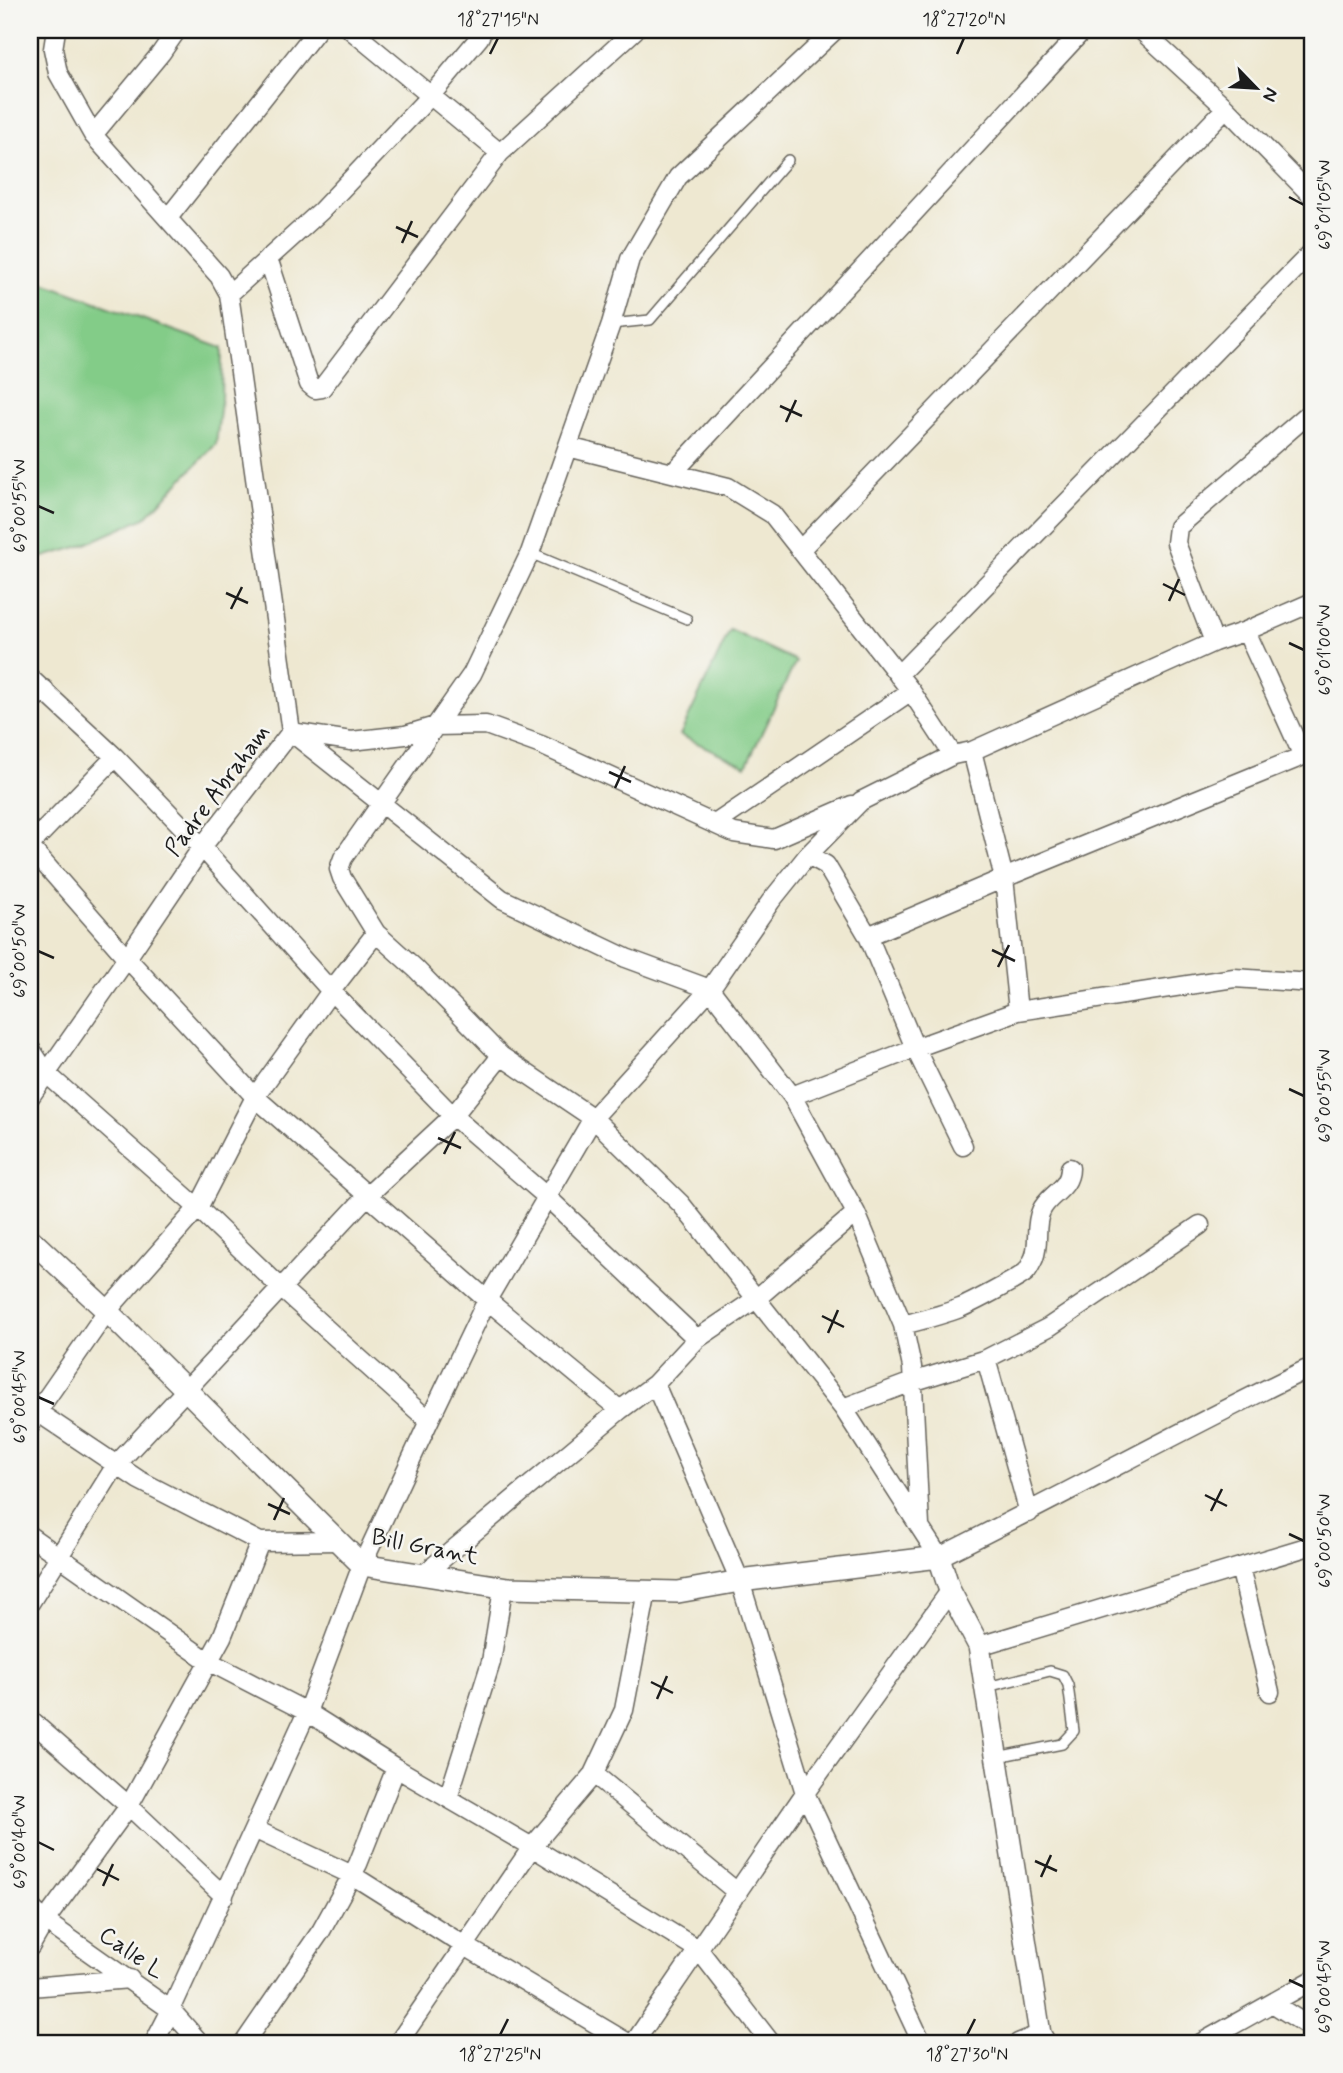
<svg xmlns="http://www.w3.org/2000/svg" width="1343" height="2073" font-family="Mynerve,sans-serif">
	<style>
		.green { fill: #83cc88; stroke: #507452; stroke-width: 2 }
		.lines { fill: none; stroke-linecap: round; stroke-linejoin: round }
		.service-casing { stroke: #66635b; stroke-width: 12 }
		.minor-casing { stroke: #66635b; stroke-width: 21 }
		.tertiary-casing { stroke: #66635b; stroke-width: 24 }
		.service { stroke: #fff; stroke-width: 9 }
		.minor { stroke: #fff; stroke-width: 18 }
		.tertiary { stroke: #fff; stroke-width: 21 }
		.ticks { fill: none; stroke: #1c1c1c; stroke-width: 2.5 }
		.labels { text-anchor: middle; stroke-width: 5; stroke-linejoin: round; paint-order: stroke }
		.street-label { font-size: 24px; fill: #1c1c1c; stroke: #f6f6f2 }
		.neatline { fill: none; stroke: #1c1c1c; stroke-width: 2.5 }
		.ticks-label { font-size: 18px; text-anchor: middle; fill: #1c1c1c }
	</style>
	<rect width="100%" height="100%" fill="#f6f6f2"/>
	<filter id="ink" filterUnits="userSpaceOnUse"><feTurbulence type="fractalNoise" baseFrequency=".0143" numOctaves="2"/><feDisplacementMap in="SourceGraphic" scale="14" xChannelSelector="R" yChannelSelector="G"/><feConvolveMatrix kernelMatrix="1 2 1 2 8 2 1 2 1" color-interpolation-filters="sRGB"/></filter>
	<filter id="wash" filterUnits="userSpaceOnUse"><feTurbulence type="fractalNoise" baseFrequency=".00686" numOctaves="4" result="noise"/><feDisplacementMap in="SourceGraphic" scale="28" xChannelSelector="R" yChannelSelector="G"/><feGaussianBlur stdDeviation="1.57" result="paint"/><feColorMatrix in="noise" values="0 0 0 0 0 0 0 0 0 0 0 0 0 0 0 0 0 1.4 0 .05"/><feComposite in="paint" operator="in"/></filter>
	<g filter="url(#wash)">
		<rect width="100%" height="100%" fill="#eee8d1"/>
		<!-- green -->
		<path class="green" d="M30,278L222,348L221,402L216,444L145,518L81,546L30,561Z
			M730,630L796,661L746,766L680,735Z"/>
	</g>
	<g filter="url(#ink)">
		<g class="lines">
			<defs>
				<path id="service" d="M611,324L650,320L788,160
					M530,553L687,619
					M987,1687L1050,1671L1063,1675L1068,1685L1074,1731L1062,1744L997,1757"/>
				<path id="minor" d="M56,30L53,49L58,73L93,135L219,276L229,294L291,732L502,899L626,958L710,989L792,1096L856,1213L903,1325L912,1367L920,1526
					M351,30L500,153
					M835,30L678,177L630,259L611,324L530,553L472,674L343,858L339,869L342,878L376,933L416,969L501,1056L593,1118L681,1204L843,1408L939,1557C1062,1496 1182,1430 1305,1370
					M1141,30L1226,108L1313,197
					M93,135L161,53L177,30
					M168,218L317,30
					M268,258L309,384L315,389L322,388L500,153L635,30
					M229,294L321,211L432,94L479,38L483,30
					M568,447L728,487L772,514L911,691L953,755
					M673,473L1083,30
					M800,550L1226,108
					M1246,631L1303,756
					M1214,642L1176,543L1178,527L1313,410
					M898,675L1313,251
					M30,678L115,757L202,847L331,991L453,1116L547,1197L697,1339
					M30,703L44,689
					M972,751L1004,878L1018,1011
					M715,824L911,691
					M30,845L115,757
					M30,847L127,958L255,1097L487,1300L620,1410
					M808,855L826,865L868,936L915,1048L963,1146
					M868,936L1004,878L1303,756L1313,750
					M30,1048L47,1074L198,1208L281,1288L429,1421
					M792,1096L915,1048L1018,1011L1234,978L1313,983
					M30,1097L127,958L202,847L291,732L351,741L405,735L435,726L486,725L541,745L734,833L774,839L852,805
					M903,1325C922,1320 942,1315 960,1308C970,1304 1018,1279 1026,1272C1029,1269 1032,1262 1034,1258C1040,1243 1034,1226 1041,1211C1048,1194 1070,1190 1070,1168
					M986,1359L1029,1513
					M655,1384L740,1581L805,1793L922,2043
					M30,1407L139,1480L260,1542L339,1541
					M843,1408L912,1382L986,1359L1049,1327L1200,1225
					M30,1426L37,1412L107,1311L198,1208L255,1097L331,991L376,933
					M30,1536L208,1661L307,1712L396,1768L532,1847L699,1950L771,2043
					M1240,1567L1270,1692
					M423,1575L620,1410L655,1384L697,1339L756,1299L856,1213
					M30,1603L116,1465L367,1196L453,1116L501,1056
					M979,1646L1313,1545
					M30,1720L129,1806L224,1896
					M594,1774L738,1893
					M448,1798L491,1662L503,1588
					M254,1829L352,1875L465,1946L628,2043
					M30,1907L45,1921L171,2010L200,2043
					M30,1947L45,1921L129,1806L222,1637L260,1542
					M30,1987L130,1979
					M1272,2003L1313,2029
					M154,2043L171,2010L307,1712L362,1565L429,1421L487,1300L593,1118L710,989L771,901L808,855L861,801L953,755L972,751L1214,642L1246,631L1313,602
					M244,2043L321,1931L358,1864L396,1768
					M398,2043L532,1847L594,1774L624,1710L647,1591
					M634,2043L805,1793L950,1591
					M1018,2043L1040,2034
					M1201,2043L1313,1980"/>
				<path id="tertiary" d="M30,1239L107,1311L362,1565L508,1588L678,1592L740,1581L939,1557L950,1591L979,1646L1040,2034L1045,2043"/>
			</defs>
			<!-- service casing -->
			<use href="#service" class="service-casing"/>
			<!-- minor casing -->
			<use href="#minor" class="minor-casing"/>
			<!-- tertiary casing -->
			<use href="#tertiary" class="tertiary-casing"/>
			<!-- service -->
			<use href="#service" class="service"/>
			<!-- minor -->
			<use href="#minor" class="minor"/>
			<!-- tertiary -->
			<use href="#tertiary" class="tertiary"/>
		</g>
	</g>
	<!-- ticks -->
	<path class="ticks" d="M490,54L498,38M957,54L964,38M1289,197L1304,205M396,227L418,237M402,243L412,221M780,406L802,416M786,422L796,400M38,506L54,513M1163,584L1185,595M226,593L248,603M1169,601L1179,579M231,609L242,587M1289,643L1304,650M609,772L631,782M615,788L625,766M992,950L1015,961M38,951L54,958M998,967L1009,945M1289,1089L1304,1096M438,1138L461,1148M444,1154L455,1132M822,1316L844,1327M828,1333L838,1310M38,1397L54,1404M1205,1495L1227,1506M268,1504L290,1514M1211,1511L1222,1489M274,1520L284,1498M1289,1534L1304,1541M651,1682L673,1693M657,1699L667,1676M38,1842L54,1850M1035,1861L1057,1871M97,1869L119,1880M1041,1877L1051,1855M103,1886L113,1864M1289,1980L1304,1987M500,2035L508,2019M967,2035L975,2019"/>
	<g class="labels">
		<!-- street labels -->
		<g class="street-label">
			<text transform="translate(217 790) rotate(-53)" y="8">Padre Abraham</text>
			<text transform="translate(425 1546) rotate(11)" y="8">Bill Grant</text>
			<text transform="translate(132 1952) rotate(35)" y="8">Calle L</text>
		</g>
	</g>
	<!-- margin -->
	<rect width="1343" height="2073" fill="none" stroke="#f6f6f2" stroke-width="77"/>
	<!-- north arrow -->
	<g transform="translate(1256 88) rotate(115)" stroke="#f6f6f2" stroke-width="5" paint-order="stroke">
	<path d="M0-5L12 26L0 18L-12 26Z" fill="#1c1c1c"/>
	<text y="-10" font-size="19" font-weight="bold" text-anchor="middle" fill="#1c1c1c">N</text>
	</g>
	<rect x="38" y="38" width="1266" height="1997" class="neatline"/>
	<g class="ticks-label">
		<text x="498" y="25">18°27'15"N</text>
		<text x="964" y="25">18°27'20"N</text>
		<text transform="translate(1324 205) rotate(-90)" y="6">69°01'05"W</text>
		<text transform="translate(19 506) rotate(-90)" y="6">69°00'55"W</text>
		<text transform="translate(1324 650) rotate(-90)" y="6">69°01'00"W</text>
		<text transform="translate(19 951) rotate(-90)" y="6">69°00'50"W</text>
		<text transform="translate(1324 1096) rotate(-90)" y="6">69°00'55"W</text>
		<text transform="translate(19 1397) rotate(-90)" y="6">69°00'45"W</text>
		<text transform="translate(1324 1541) rotate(-90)" y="6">69°00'50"W</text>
		<text transform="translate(19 1842) rotate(-90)" y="6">69°00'40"W</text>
		<text transform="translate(1324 1987) rotate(-90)" y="6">69°00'45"W</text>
		<text x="500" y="2060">18°27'25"N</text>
		<text x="967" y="2060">18°27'30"N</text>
	</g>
</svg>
